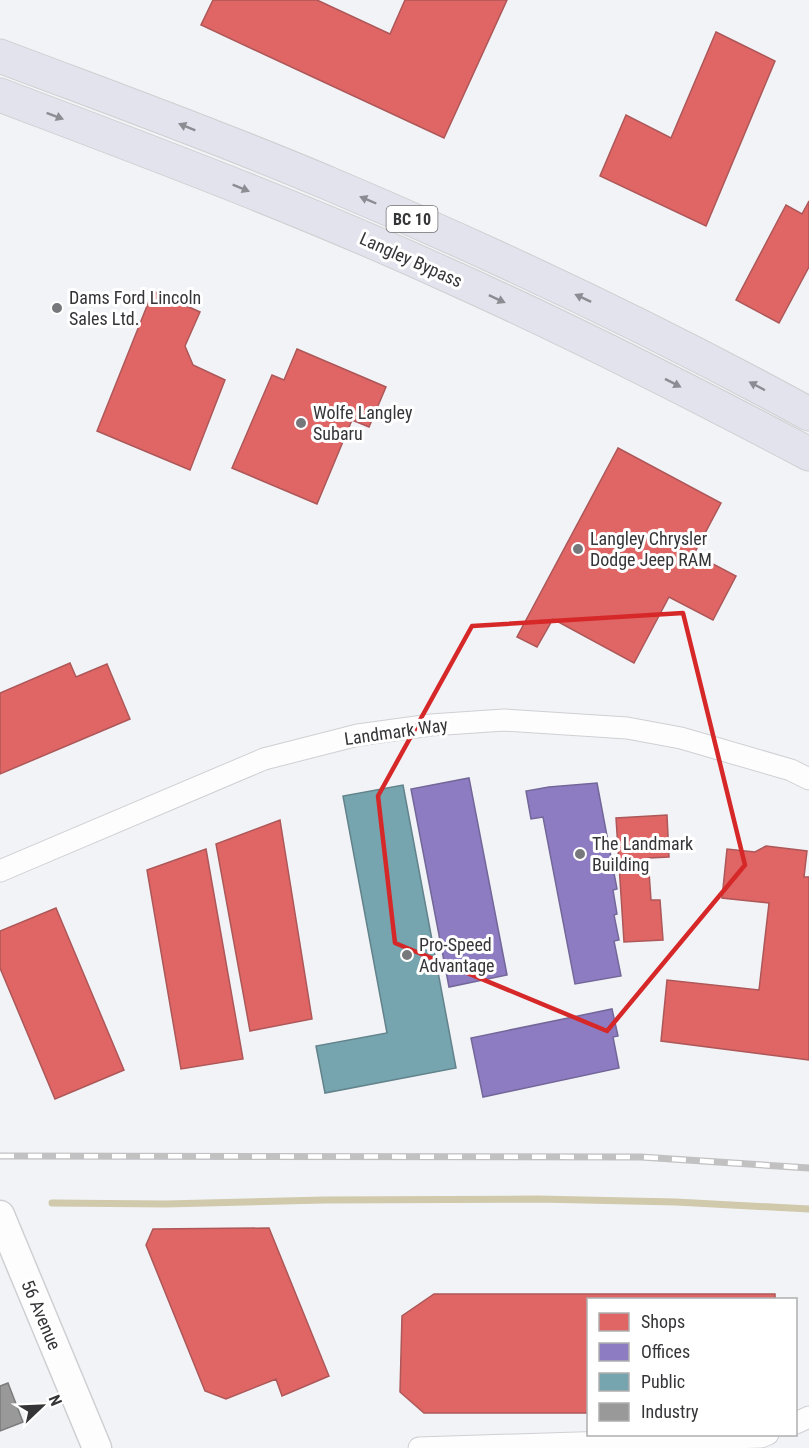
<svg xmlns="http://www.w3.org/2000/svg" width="809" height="1448" font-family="'Roboto Condensed',sans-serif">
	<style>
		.shops { fill: #e06666; stroke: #ad5758; stroke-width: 1.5 }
		.offices { fill: #8e7cc3; stroke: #736799; stroke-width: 1.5 }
		.public { fill: #76a5af; stroke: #62838b; stroke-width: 1.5 }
		.industry { fill: #999; stroke: #7b7b7c; stroke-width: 1.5 }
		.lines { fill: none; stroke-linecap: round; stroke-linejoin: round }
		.stream { stroke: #d0c9ab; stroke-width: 7 }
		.street-casing { stroke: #cfd0d3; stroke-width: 23 }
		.secondary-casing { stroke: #cfd0d3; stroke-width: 31 }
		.highway-casing { stroke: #cecfd0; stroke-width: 35 }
		.street { stroke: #fdfdfe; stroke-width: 21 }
		.secondary { stroke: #fdfdfe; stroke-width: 28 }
		.highway { stroke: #e3e3ee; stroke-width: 33 }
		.rail-casing { stroke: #c1c1c2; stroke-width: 7 }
		.rail { stroke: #fff; stroke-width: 4.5; stroke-dasharray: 14; stroke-linecap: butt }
		.oneway { fill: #8c8c93 }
		.marked { fill: none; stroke: #d62828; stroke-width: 4.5; stroke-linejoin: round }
		.poi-dot { fill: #77787b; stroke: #fff; stroke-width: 2 }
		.labels { text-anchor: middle; stroke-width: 6; stroke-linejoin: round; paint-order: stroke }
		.shield { fill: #fff; stroke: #727274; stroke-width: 1.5 }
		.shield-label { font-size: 16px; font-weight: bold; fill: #353538 }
		.street-label { font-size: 18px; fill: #353538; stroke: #fff }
		.poi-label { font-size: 18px; fill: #353538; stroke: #fff; text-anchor: start }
	</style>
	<rect width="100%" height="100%" fill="#f2f3f7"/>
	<!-- shops -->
	<path class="shops" d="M213,0H317L390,34L405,0H507L444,138L201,25Z
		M716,32L775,61L706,226L600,176L626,115L671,138Z
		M809,201V267L779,323L736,300L786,205L802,214Z
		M153,291L200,312L185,346L193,365L225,380L190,470L97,431Z
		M297,349L386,387L369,427L352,420L317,504L232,468L272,375L284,380Z
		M618,448L721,503L694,554L736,576L713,620L669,597L634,663L553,619L537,647L517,637Z
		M70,663L76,677L107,664L130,719L0,774V693Z
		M667,815L669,857L648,858L651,900H660L663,940L624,942L616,818Z
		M280,820L312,1019L250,1031L216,844Z
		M766,846L807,851L804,877H809V1060L661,1041L667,980L759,990L769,903L722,898L727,849L755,852Z
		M206,849L243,1059L181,1069L147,870Z
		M56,908L124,1070L55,1099L0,968V931Z
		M269,1228L329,1376L282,1396L276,1379L226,1399L205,1391L146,1245L153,1229Z
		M434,1294H775V1300H588V1413H424L400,1392L402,1316Z"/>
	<!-- offices -->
	<path class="offices" d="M469,778L507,975L449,987L411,789Z
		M597,783L617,889L613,890L617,914L614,915L619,940L614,941L621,976L575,984L543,817L531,819L526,791L549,787Z
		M612,1009L618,1036L613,1037L619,1068L483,1097L471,1038Z"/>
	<!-- public -->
	<path class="public" d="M403,785L456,1068L325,1093L316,1046L387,1033L343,796Z"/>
	<!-- industry -->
	<path class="industry" d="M8,1383L23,1422L0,1431V1386Z"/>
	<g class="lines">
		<!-- stream -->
		<path class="stream" d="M52,1203L166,1204L324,1200L538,1199L676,1202L809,1209"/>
		<defs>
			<path id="street" d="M0,871L264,759L358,735L431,725L504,720L627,728L681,738L791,770L809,779
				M796,1423L809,1417
				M419,1448L761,1437L768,1434"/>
			<path id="secondary" d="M0,1215L97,1448"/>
			<path id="highway" d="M0,56C111,98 222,138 330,184C493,253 654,329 809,414
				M0,95C150,152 301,208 447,275C570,330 690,391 809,454"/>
		</defs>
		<!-- street casing -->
		<use href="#street" class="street-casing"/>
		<!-- secondary casing -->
		<use href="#secondary" class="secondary-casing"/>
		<!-- highway casing -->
		<use href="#highway" class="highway-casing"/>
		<!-- street -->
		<use href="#street" class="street"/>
		<!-- secondary -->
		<use href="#secondary" class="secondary"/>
		<!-- highway -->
		<use href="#highway" class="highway"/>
		<defs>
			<path id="rail" d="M0,1156L641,1157L809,1168"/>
		</defs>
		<!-- rail casing -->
		<use href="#rail" class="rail-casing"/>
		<!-- rail -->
		<use href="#rail" class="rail"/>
	</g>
	<!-- one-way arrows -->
	<defs><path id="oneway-solid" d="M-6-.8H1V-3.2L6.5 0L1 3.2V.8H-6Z" transform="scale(1.5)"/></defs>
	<g class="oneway">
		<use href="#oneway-solid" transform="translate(55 116) rotate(21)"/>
		<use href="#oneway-solid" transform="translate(187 127) rotate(-158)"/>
		<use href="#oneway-solid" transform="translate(241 188) rotate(22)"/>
		<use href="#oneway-solid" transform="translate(368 200) rotate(-157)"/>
		<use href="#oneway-solid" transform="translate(583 298) rotate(-155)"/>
		<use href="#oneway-solid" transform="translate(497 299) rotate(25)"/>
		<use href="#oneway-solid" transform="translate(673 383) rotate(27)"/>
		<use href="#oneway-solid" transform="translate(757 386) rotate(-152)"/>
	</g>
	<!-- marked area -->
	<path class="marked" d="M683,613L745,865L607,1031L395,943L378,796L472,626Z"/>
	<!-- markers -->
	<g class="poi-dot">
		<circle cx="57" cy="308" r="6"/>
		<circle cx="301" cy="423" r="6"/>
		<circle cx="578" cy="549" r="6"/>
		<circle cx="580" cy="854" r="6"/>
		<circle cx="407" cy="955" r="6"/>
	</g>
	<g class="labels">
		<!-- shield labels -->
		<rect class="shield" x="386.5" y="206" width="51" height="26" rx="4.5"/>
		<g class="shield-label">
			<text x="412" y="225">BC 10</text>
		</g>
		<!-- street labels -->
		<g class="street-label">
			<text transform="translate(411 260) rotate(24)" y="6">Langley Bypass</text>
			<text transform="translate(396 732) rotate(-8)" y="6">Landmark Way</text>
			<text transform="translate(41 1315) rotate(67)" y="6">56 Avenue</text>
		</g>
		<!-- poi labels -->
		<g class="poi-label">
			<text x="69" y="304">Dams Ford Lincoln<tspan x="69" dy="21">Sales Ltd.</tspan></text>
			<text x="313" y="419">Wolfe Langley<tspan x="313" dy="21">Subaru</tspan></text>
			<text x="590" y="545">Langley Chrysler<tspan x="590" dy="21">Dodge Jeep RAM</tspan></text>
			<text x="592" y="850">The Landmark<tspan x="592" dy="21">Building</tspan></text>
			<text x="419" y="951">Pro-Speed<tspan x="419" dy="21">Advantage</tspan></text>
		</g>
	</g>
	<!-- legend -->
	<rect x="587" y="1298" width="210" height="138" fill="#ffffff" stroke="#aeaeaf" stroke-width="1.5"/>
	<rect x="599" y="1313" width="30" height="18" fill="#e06666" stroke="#aeaeaf" stroke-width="1.5"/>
	<text x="641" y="1328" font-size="18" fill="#353538">Shops</text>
	<rect x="599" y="1343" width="30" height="18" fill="#8e7cc3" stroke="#aeaeaf" stroke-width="1.5"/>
	<text x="641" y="1358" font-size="18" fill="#353538">Offices</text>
	<rect x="599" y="1373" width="30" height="18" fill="#76a5af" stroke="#aeaeaf" stroke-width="1.5"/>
	<text x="641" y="1388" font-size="18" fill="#353538">Public</text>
	<rect x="599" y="1403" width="30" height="18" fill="#999999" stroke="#aeaeaf" stroke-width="1.5"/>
	<text x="641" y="1418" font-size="18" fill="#353538">Industry</text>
	<!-- north arrow -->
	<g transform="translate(42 1406) rotate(67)" stroke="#ffffff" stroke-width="4.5" paint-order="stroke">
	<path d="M0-4.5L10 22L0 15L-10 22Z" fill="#353538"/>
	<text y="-9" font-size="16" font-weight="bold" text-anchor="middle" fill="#353538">N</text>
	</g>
</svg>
